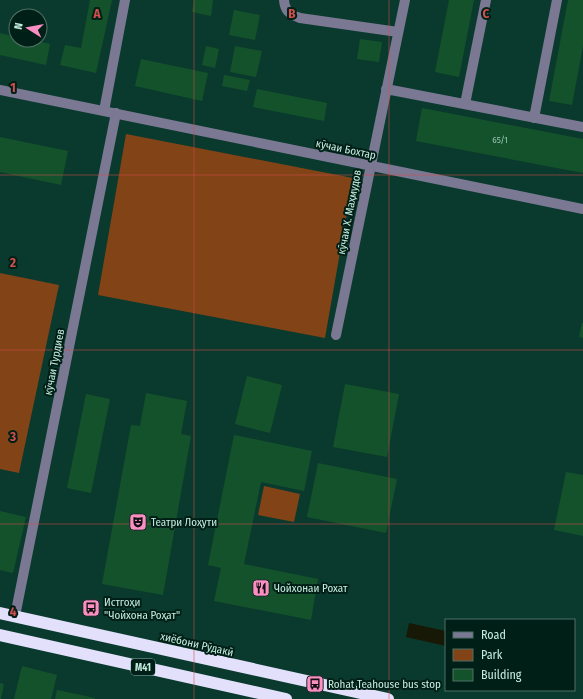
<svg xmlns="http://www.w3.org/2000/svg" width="583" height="699" font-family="'Fira Sans Condensed',sans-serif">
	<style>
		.green { fill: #824317 }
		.water { fill: #171806 }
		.building { fill: #14522b }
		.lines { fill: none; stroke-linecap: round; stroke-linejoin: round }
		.minor { stroke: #7b7893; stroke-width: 10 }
		.highway { stroke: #e3e0fb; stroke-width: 12 }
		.grid { fill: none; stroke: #d34f4d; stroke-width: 1; stroke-opacity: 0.55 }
		.labels { text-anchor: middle; stroke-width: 4; stroke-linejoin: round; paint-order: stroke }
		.number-label { font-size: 9px; fill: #99c6b2 }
		.shield { fill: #001f16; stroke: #8aafa3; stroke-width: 1 }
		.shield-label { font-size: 10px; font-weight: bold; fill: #c5eddf }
		.street-label { font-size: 11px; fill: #c5eddf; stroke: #001f16 }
		.poi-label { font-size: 11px; fill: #c5eddf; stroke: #001f16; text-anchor: start }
		.grid-label { font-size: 13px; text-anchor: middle; font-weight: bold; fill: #d34f4d; stroke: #001f16; stroke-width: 4; stroke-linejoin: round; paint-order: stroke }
	</style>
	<rect width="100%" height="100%" fill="#0a3a2d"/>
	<!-- green -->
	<path class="green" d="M126,134L353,178L325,338L98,295Z
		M0,273L59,285L19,473L0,469Z
		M264,486L300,494L294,522L258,515Z"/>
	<!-- water -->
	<path class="water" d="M409,623L446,631V646L406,637Z"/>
	<!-- building -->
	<path class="building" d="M90,0H112L96,73L60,65L65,45L81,48Z
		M194,0H213L211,16L192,12Z
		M449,0H474L459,77L435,72Z
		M568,0H583V46L572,105L549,101Z
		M234,10L260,15L255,40L229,35Z
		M0,33L16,37V40H33L50,44L46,65L0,55Z
		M360,39L382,42L379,62L357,59Z
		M206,46L219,49L215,68L202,65Z
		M235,46L262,51L256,77L230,72Z
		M141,59L208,73L202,101L135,86Z
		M224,75L250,80L247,91L222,86Z
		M257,89L327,103L324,121L253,107Z
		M422,108L583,139V173L416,141Z
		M0,137L68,151L61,185L0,172Z
		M582,323H583V338L579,337Z
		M247,376L282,385L270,433L235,424Z
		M345,384L399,394L387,457L333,447Z
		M146,393L187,401L181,434L191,436L163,595L102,584L131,425L140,426Z
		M86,394L110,399L91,493L67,488Z
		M234,435L312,451L304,491L261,482L244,564L318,579L311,620L214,601L221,568L208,565Z
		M318,463L397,479L386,533L307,517Z
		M566,472L583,475V536L554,530Z
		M0,511L26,517L13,573L0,570Z
		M22,666L57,675L51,699H14Z
		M0,683L4,684L1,699H0Z
		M57,690L95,698V699H55Z"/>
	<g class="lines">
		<!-- minor -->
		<path class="minor" d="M284,0C285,12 290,14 300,18L398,32
			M386,89L583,127
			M0,90L583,209
			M465,104L486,0
			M104,111L125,0
			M534,118L557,0
			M336,335L405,0
			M15,616L116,113"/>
		<!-- highway -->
		<path class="highway" d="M0,613L388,699
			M0,635L286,699"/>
	</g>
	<!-- grid -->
	<path class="grid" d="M194,0V699M389,0V699M0,175H583M0,350H583M0,524H583"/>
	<!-- icons -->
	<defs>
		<symbol id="theatre-square" viewBox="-11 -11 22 22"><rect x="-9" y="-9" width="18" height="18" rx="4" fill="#fc8fc2" stroke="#001f16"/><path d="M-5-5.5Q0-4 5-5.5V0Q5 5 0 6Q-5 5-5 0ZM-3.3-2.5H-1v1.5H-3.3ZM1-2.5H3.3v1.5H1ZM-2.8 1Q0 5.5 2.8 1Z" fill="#111"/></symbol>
		<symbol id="restaurant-square" viewBox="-11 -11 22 22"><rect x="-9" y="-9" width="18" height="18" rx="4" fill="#fc8fc2" stroke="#001f16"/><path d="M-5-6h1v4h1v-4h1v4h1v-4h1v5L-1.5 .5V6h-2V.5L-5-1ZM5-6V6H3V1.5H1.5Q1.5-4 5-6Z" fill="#111"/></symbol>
		<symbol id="bus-square" viewBox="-11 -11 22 22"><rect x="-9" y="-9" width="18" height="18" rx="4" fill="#fc8fc2" stroke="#001f16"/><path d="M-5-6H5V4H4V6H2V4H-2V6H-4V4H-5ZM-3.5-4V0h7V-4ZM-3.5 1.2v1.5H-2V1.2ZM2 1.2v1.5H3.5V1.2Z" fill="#111"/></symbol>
	</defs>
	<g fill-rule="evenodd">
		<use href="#theatre-square" x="128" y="512" width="20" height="20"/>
		<use href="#restaurant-square" x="251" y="578" width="20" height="20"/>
		<use href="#bus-square" x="81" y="598" width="20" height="20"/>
		<use href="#bus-square" x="305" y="674" width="20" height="20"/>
	</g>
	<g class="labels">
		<!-- number labels -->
		<g class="number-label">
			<text x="500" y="143">65/1</text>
		</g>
		<!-- shield labels -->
		<rect class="shield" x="131" y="659" width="24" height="16" rx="3"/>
		<g class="shield-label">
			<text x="143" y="671">M41</text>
		</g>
		<!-- street labels -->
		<g class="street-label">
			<text transform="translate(346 149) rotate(12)" y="4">кӯчаи Бохтар</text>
			<text transform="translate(349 212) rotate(-79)" y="4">кӯчаи Х. Маҳмудов</text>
			<text transform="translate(54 362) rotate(-79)" y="4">кӯчаи Турдиев</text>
			<text transform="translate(197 644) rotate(13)" y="4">хиёбони Рӯдакӣ</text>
		</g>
		<!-- poi labels -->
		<g class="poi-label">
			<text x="151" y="526">Театри Лоҳути</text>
			<text x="274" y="592">Чойхонаи Рохат</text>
			<text x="104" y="606">Истгоҳи<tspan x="104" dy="13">"Чойхона Роҳат"</tspan></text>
			<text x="328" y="688">Rohat Teahouse bus stop</text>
		</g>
	</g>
	<g class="grid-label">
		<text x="97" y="18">A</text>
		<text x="292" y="18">B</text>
		<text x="486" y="18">C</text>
		<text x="13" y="92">1</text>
		<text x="13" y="267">2</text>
		<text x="13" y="441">3</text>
		<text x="13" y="616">4</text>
	</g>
	<!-- legend -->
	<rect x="445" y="619" width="130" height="72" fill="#001f16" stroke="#4f7166"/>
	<rect x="453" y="632" width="20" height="6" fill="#7b7893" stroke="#4f7166"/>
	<text x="481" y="639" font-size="12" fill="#c5eddf">Road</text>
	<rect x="453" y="649" width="20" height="12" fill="#824317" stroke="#4f7166"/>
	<text x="481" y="659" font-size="12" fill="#c5eddf">Park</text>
	<rect x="453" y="669" width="20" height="12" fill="#14522b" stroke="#4f7166"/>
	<text x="481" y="679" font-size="12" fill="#c5eddf">Building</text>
	<!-- north arrow -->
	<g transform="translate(28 28) rotate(281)"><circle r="19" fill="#001f16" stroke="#4f7166"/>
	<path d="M0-3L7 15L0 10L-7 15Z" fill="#fc8fc2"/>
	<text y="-6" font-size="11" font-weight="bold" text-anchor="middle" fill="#c5eddf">N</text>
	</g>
</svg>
